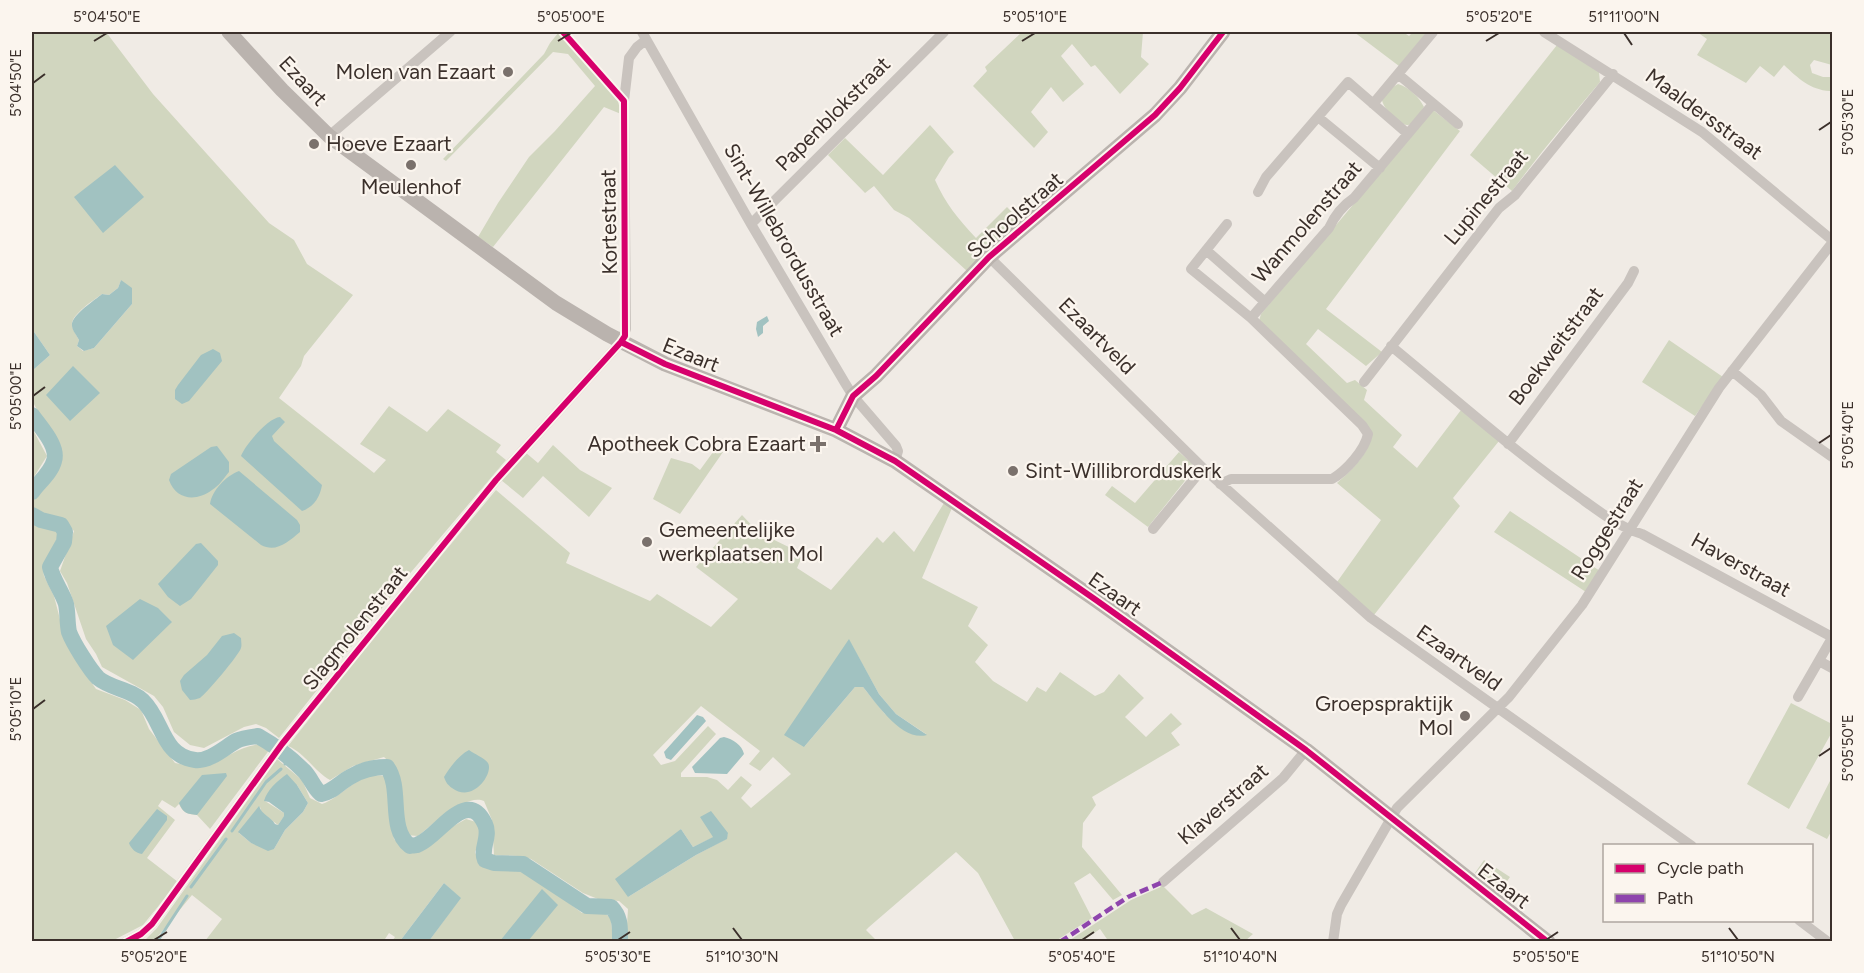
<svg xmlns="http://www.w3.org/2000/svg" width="1864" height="973" font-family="Figtree,sans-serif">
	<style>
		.green { fill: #d1d6bf; fill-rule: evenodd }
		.water { fill: #a1c2c1 }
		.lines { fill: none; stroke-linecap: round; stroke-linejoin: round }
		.stream { stroke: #a1c2c1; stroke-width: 3 }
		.river { stroke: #a1c2c1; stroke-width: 16 }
		.street { stroke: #c9c3be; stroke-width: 10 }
		.secondary { stroke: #bab3ae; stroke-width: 15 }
		.quiet { stroke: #8e44ad; stroke-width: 4.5; stroke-dasharray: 9 4.5; stroke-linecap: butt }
		.cycleway-casing { stroke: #fbf5ee; stroke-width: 10 }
		.cycleway { stroke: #d6006c; stroke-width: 6 }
		.ticks { fill: none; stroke: #3b302b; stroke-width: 2 }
		.poi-dot { fill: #7a716c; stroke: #fbf5ee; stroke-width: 2 }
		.labels { text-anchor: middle; stroke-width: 4.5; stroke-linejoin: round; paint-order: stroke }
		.poi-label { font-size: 21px; fill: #3b302b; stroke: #fbf5ee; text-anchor: end }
		.street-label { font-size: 21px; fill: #3b302b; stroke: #fbf5ee }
		.neatline { fill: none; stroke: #3b302b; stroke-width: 2 }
		.ticks-label { font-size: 15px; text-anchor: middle; fill: #3b302b }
	</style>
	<rect width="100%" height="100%" fill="#f0ebe5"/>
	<!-- green -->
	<path class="green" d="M32,32H106L153,94L269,223L294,240L307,264L353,295L304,356L301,366L279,398L374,473L386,460L360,444L389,406L427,432L448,409L501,445L496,452L506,460L401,584L279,738L266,728L256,724L244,727L204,748L190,745L174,732L163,707L154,696L102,667L96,654L86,639L67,583L60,571L74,531C64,519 44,518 32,507C32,488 60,477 61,456C62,435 38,418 32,399C29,392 32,379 32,371L50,355L32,329ZM121,280L132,304L94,348L83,351L77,346L79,340C77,336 73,330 72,326C70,315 94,300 102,294L109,295L118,288Z
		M559,32L618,101L621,114L604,107L493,247L478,237L498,203L529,157L555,131L595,86L568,54L553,52L446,161L443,159L544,54L550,43Z
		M1022,32H1143L1141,57L1149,64L1120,94L1095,65L1091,67L1072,44L1061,56L1084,84L1063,102L1051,87L1031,112L1048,132L1034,148L973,86L987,71L985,67Z
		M1354,32H1403L1409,36L1413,32H1427L1399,66Z
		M1697,32H1832V65L1814,60L1810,65L1812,73L1823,77H1832V88L1830,91C1810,90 1798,78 1784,65L1774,77L1760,66L1746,83L1697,55L1707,39Z
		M1557,45L1599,72L1600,82C1570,118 1540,153 1512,191L1470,155Z
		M1398,84C1409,87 1419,97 1424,107C1420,112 1415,124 1408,125C1399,126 1383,108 1382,100L1391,88Z
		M1433,110L1460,131L1326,309L1382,352L1366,366L1318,329L1306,344L1347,383L1355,380L1367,390L1364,400L1402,435L1393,447L1417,468L1461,410L1499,441L1453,498L1460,506L1374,615L1337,582L1381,520L1337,483C1350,472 1371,452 1371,434L1259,321L1261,314Z
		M930,125L954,152L949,157L935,180C945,203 959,220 976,238L1007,207L1020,221L967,271L909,218L894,210L874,186L865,193L828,155L845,138L883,175Z
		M1669,340L1723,377L1695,416L1642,382Z
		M32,428L47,456L32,480Z
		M553,445L580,470L612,488L589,517L543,476L523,498L501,480L525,452L538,463Z
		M716,448L723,452L680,514L653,499L671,458L692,464L700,470Z
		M1179,452L1196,467L1148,527L1105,495L1112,486L1135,503Z
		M496,490L570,553L566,563L650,601L657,594L711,627L738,599L696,567L742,515L758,532L803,554L797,568L831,590L877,537L883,543L894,531L914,552L944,503L952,508L922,578L978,607L968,626L988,645L975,662L993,681L1027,702L1037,687L1046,692L1060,672L1095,696L1104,692L1119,674L1144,698L1125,717L1146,737L1171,713L1182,724L1171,733L1180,745L1092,797L1096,805L1083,823L1082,847L1122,895L1113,900L1090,873L1074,883L1092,918L1054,942L1015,941L978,873L956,852L869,927L866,930L877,941H626L628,909L619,901L598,899L583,893L531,859L519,856L494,855L492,820L484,801C466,793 432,825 418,836L406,835C398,805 410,779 384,757L353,766L330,780C314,771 305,753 288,746L391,616ZM849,640L879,694L896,714L926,734L885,714L863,687H855L804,747ZM701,706L760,751L749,764L760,771L773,757L791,774L751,808L741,798L752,785L741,776L728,790L717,780L707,777H681V773L716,734L708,726L675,761L661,765L653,755ZM681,829L693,847L714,837L728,833L726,839L696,855L628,897Z
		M1510,511L1600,571L1586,592L1494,532Z
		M32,522L47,528L54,529L59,534L43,570L44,576L54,596L64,635L80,666L96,689L125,700L141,710L149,729L175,763C185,765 193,767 203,765C227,760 241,743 267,744L270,749L210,829L197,815C188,814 183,813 179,804L175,808L162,800L158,806L175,820L147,858L178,882L143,925L112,941H32Z
		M1791,703L1832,724V732L1789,809L1747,784Z
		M277,759L302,780L310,798L322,804C343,797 359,770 384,776L388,789L394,839L404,848L417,851L430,846L448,829L466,819L476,822L482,831L481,839L475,852L480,865L520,870L532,875L582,913L603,911L611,919L613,942L429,941L460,898L444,883L400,941H392L395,937L389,933L383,942L205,941L222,919L192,895L154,941L143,942L157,928ZM297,785L308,803L303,812L285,830L274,849L251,843L239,833L260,807L262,813L278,825L285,815L284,813L265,801Z
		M1832,777V830L1827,839L1806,828Z
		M1484,860L1510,877L1500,891L1475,873Z
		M1163,886L1192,915L1206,908L1253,934L1245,941L1109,942L1100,929L1082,941L1067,942L1131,900Z"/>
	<!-- water -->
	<path class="water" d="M115,165L144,197L103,233L74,197Z
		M121,280L132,288V304L94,348L84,351L77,346L79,340C77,336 72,330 72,326C70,316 95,300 102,294L109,295L118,288Z
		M767,316L769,321L763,326V333L758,337L756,329L757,322Z
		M32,329L50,355L32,371Z
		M213,349L220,353L222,361L189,401L182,404L175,399V390L178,385L201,355Z
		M73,366L100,393L70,421L46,395Z
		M280,417L285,422L272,436L274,441L322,485C320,497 314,507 302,511L241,456C245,445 268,418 280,417Z
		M217,446L229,462V472C224,478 219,486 212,490C196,502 176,500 169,480L171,474L211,447Z
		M239,471L297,520L300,525V532C288,542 276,553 261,545L210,504C212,490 226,476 239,471Z
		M201,543L218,561V565L191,599L180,606L168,597L158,584L196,544Z
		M140,599L158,608L172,622L133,660L113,645L106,626Z
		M234,633L241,638C241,641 242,645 241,648C239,655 206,694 200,698C196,699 194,700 190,700L182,690L180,681L184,675L207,655L222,636Z
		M849,639L879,694L896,714L927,735C902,742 877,704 863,687H855L804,747L784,735Z
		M697,715L703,717L706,721L671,760L666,758L664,752Z
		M724,737C733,739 742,745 744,754L727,774L695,773L692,767L720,738Z
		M469,750C474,754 485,758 488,763C494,773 473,804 452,788C448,785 446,783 444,777C450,767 459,755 469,750Z
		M226,773L227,776L197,815C187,814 183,813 179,803L202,775Z
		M287,774L297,785L308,803L303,812L285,830L274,849L268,851L251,843L238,832L259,806C262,815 271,817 275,824L278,825L284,816V813L269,802L264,801C267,790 277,781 287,774Z
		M157,809L167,816V820L142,854C136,853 131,849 129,843Z
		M711,811L728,833L727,839L696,855L628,897L615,879L681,829L693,847L713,837L700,817Z
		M444,883L461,898L429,941H400Z
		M542,889L558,905L528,941H500Z"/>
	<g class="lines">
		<!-- stream -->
		<path class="stream" d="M285,764L289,760
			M232,831L266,782L281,769
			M191,887L226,839
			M157,942L187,896"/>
		<!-- river -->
		<path class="river" d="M32,415C40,427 59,446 54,461C51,473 38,483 32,492
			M32,515L41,520L61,525L65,532L64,542L50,567C53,581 62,591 66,604C68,613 67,623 69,632C73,643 90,670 98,678C111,689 131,689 143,701C163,720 162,756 195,760C209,762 224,748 236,741C242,738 250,737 258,736C274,745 291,758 304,771C311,778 313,787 321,794C333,792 339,783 350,777C361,770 374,767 387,767C403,789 387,828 410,846C413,845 416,846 419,844C439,836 467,786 485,824C491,837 480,848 485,860L494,863L523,864L587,906L611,907C621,917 620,927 620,942"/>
		<!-- street -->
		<path class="street" d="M642,32L751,224L845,383L853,396L896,446L898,451L895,461
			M1544,32L1702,132L1832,240
			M1399,75L1458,124
			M1373,104L1433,32
			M1318,117L1380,168
			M329,136L450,32
			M1258,192L1266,177L1348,82L1408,134
			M751,224L944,32
			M1206,250L1264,301
			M989,257L1203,468L1371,618L1692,846
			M1251,318L1329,228C1335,215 1342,206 1354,198L1433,104
			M1391,346C1452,396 1511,449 1575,494C1596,509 1618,527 1642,534L1832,637
			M1732,371L1761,395L1781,421L1832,457
			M1364,382L1499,208L1515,195L1613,74
			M1508,444L1628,283L1634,271
			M1220,484L1231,479H1332C1346,471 1365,450 1368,434L1362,425L1251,318L1191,269L1227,224
			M1153,529L1203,468
			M1819,661L1832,668
			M1798,697L1832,638
			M1163,882L1283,778L1306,750
			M1799,920L1828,942
			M126,942L141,934L152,924L282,744L496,480L621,342L626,329L624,101L629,58L637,47L646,40
			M1333,942L1337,914L1341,905L1397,808L1509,697L1582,605L1719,388L1832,243"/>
		<!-- secondary -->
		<path class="secondary" d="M229,32L282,90L329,136L556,303L607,334L665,364L836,430L895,461L1096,600L1306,750L1548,942
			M836,430L853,396L876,376L989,257L1155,115L1180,88L1223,32"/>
		<!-- quiet -->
		<path class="quiet" d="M1060,942L1128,897L1163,882"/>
		<defs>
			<path id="cycleway" d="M621,342L665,364L836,430L895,461L1096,600L1306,750L1548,942
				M836,430L853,396L876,376L989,257L1155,115L1180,88L1223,32
				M126,942L141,934L152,924L282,744L496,480L621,342L625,336L624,101L563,32"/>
		</defs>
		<!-- cycleway casing -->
		<use href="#cycleway" class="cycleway-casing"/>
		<!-- cycleway -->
		<use href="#cycleway" class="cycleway"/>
	</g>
	<!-- ticks -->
	<path class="ticks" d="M1624,33L1632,45M94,41L107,33M558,41L571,33M1022,41L1035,33M1486,41L1499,33M33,83L45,74M1819,130L1831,122M33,396L45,387M1819,443L1831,435M33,709L45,700M1819,756L1831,748M733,928L742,940M1231,928L1240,940M1729,928L1738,940M154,940L167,932M618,940L630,932M1082,940L1094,932M1546,940L1558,932"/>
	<!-- markers -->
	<g class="poi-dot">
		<circle cx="508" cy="72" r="6"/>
		<circle cx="314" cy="144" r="6"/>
		<circle cx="411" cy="165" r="6"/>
		<path d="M815 435h6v6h6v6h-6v6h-6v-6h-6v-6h6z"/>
		<circle cx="1013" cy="471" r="6"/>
		<circle cx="647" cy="542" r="6"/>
		<circle cx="1465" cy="716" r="6"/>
	</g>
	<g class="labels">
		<!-- poi labels -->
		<g class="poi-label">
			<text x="496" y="79">Molen van Ezaart</text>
			<text x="326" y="151" text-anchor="start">Hoeve Ezaart</text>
			<text x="411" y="194" text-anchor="middle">Meulenhof</text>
			<text x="806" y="451">Apotheek Cobra Ezaart</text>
			<text x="1025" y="478" text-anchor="start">Sint-Willibrorduskerk</text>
			<text x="659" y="537" text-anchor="start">Gemeentelijke<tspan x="659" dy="24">werkplaatsen Mol</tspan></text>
			<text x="1453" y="711">Groepspraktijk<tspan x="1453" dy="24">Mol</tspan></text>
		</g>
		<!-- street labels -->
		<g class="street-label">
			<text transform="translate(303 81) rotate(47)" y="7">Ezaart</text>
			<text transform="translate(833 114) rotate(-45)" y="7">Papenblokstraat</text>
			<text transform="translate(1704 114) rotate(36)" y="7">Maaldersstraat</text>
			<text transform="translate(1486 197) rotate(-50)" y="7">Lupinestraat</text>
			<text transform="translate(1015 215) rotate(-41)" y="7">Schoolstraat</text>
			<text transform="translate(609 222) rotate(-91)" y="7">Kortestraat</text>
			<text transform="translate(1307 222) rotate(-49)" y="7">Wanmolenstraat</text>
			<text transform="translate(784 240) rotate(60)" y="7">Sint-Willebrordusstraat</text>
			<text transform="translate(1097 336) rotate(45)" y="7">Ezaartveld</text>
			<text transform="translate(1556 346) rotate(-53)" y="7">Boekweitstraat</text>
			<text transform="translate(691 355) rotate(22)" y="7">Ezaart</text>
			<text transform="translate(1607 529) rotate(-58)" y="7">Roggestraat</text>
			<text transform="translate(1741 565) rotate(29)" y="7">Haverstraat</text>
			<text transform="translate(1115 594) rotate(35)" y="7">Ezaart</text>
			<text transform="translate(355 628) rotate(-51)" y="7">Slagmolenstraat</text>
			<text transform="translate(1459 658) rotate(35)" y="7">Ezaartveld</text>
			<text transform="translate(1223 804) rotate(-41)" y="7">Klaverstraat</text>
			<text transform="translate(1504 886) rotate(38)" y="7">Ezaart</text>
		</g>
	</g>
	<!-- border -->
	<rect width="1864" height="973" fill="none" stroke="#fbf5ee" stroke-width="66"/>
	<!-- legend -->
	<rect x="1603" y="844" width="210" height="78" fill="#fbf5ee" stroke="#aea6a0" stroke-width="1.5"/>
	<rect x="1615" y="864" width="30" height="9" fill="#d6006c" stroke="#aea6a0" stroke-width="1.5"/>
	<text x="1657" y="874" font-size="18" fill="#3b302b">Cycle path</text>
	<rect x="1615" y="894" width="30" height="9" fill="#8e44ad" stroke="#aea6a0" stroke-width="1.5"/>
	<text x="1657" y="904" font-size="18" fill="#3b302b">Path</text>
	<rect x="33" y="33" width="1798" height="907" class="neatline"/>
	<g class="ticks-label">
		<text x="107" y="22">5°04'50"E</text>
		<text x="571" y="22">5°05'00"E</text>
		<text x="1035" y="22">5°05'10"E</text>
		<text x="1499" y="22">5°05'20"E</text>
		<text x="1624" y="22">51°11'00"N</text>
		<text transform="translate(16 83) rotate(-90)" y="5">5°04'50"E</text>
		<text transform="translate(1848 122) rotate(-90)" y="5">5°05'30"E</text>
		<text transform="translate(16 396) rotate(-90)" y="5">5°05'00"E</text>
		<text transform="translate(1848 435) rotate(-90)" y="5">5°05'40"E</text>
		<text transform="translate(16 709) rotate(-90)" y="5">5°05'10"E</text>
		<text transform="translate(1848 748) rotate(-90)" y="5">5°05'50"E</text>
		<text x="154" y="962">5°05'20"E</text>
		<text x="618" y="962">5°05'30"E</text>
		<text x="742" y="962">51°10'30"N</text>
		<text x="1082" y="962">5°05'40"E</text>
		<text x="1240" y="962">51°10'40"N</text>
		<text x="1546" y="962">5°05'50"E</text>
		<text x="1738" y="962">51°10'50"N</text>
	</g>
</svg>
